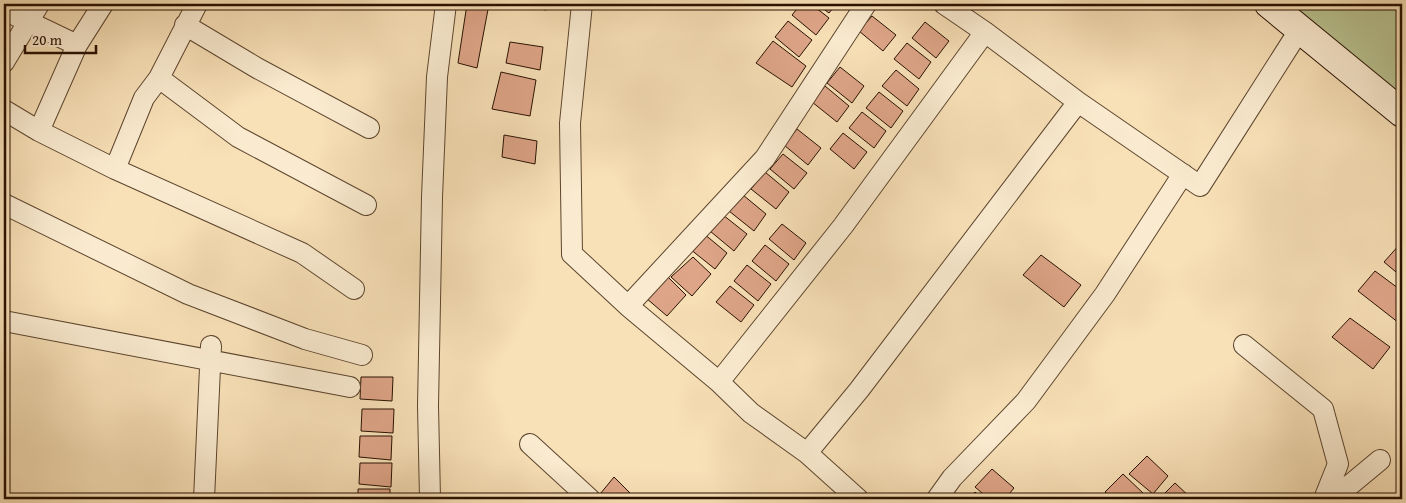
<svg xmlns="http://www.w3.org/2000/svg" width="1406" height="503" font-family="'Gentium Book Plus',serif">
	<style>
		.green { fill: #b9c391; stroke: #706a48 }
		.building { fill: #dea588; stroke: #281100 }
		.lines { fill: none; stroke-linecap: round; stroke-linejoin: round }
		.street-casing { stroke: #5c452e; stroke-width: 22 }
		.secondary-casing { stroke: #281100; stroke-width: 30 }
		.street { stroke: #faebd0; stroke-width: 20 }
		.secondary { stroke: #faebd0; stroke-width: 28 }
	</style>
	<rect width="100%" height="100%" fill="#f8e0b7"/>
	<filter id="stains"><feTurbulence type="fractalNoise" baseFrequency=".004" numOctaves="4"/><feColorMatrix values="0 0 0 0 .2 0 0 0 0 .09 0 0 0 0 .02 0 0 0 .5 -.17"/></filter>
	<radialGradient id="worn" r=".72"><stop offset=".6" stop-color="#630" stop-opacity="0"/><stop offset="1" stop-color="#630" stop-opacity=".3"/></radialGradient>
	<!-- green -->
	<path class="green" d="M1264,4H1402V121Z"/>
	<!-- building -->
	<path class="building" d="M467,4H489L477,68L458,63Z
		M514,4H547L546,10Z
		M801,4H811L829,18L816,35L792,15Z
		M817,4H836L829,13Z
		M872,16L896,35L883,51L859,31Z
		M788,21L812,40L799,57L775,37Z
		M925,22L949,41L936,58L912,38Z
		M773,41L806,66L792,87L756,63Z
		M510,42L543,47L540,70L506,63Z
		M907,43L931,62L919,79L894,59Z
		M840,67L864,86L852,103L827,83Z
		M896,70L919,89L907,106L882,86Z
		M501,72L536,80L530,116L492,109Z
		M825,86L849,106L837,122L812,102Z
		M879,92L903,111L891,128L866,108Z
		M862,112L886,131L874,148L849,128Z
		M797,129L821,148L808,165L784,145Z
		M843,133L867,152L854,169L830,149Z
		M504,135L537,141L535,164L502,157Z
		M783,154L807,173L794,189L770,169Z
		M765,172L789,192L776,209L751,189Z
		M743,195L766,214L754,231L729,211Z
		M723,215L747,234L734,251L710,231Z
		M782,224L806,243L794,260L769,239Z
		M703,233L727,253L715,269L690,249Z
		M1401,243L1402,244V277L1384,262Z
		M765,245L789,264L776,281L752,261Z
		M1041,255L1081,285L1064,307L1023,275Z
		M693,257L711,274L692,296L671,277Z
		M747,265L771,284L758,301L734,281Z
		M1375,271L1402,291V318L1399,323L1358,291Z
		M668,277L686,295L667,316L646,298Z
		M730,286L754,305L741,322L716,302Z
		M1350,318L1390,347L1373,369L1332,337Z
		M361,377H393L392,401L360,399Z
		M362,409H394L393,433L361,431Z
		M360,436H392L391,460L359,457Z
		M1147,456L1168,476L1153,494L1129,474Z
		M360,463H392L391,487L359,484Z
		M992,469L1014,488L1005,499H989L975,487Z
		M1123,474L1144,494L1140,499H1113L1105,492Z
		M614,477L634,497L632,499H596Z
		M1175,483L1192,499H1159Z
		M358,489H390V499H358Z
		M975,492L983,499H968Z"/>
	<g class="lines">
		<defs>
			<path id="street" d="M582,4L570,123L572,254L628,306L719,382L751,413L807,453L858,499
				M944,4L985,32L1078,102L1200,186L1300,29
				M4,10L77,45
				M185,25L257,68L369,128
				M4,62L39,4
				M159,78L238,137L366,205
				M4,110L39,131L115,169L302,253L354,289
				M39,131L77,45L103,4
				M115,169L144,98L159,78L197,4
				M4,204L188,294L305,339L362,355
				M628,306L765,158L866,4
				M4,321L350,387
				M1244,345L1323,409L1338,464L1324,499
				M719,382L843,226L985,32
				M530,444L590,499
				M807,453L859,390L1078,102
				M204,499L211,346
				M430,499L428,406L432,197L437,77L446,4
				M937,499L952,478L1026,401L1105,294L1183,174
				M1333,499L1380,460"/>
			<path id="secondary" d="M1269,4L1402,113"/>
		</defs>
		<!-- street casing -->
		<use href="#street" class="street-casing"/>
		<!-- secondary casing -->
		<use href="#secondary" class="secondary-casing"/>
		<!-- street -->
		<use href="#street" class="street"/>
		<!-- secondary -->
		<use href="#secondary" class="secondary"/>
	</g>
	<!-- margin -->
	<rect width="1406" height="503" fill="none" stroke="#f8e0b7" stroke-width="20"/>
	<rect x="5" y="5" width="1396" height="493" fill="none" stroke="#281100" stroke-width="2.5"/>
	<rect x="10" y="10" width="1386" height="483" fill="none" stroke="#281100"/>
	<!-- scale -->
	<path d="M25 45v8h71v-8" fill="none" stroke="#281100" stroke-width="2.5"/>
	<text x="32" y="45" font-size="15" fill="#281100" stroke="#faebd0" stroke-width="4" paint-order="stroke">20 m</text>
	<rect width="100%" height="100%" filter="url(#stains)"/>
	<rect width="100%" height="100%" fill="url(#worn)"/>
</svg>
